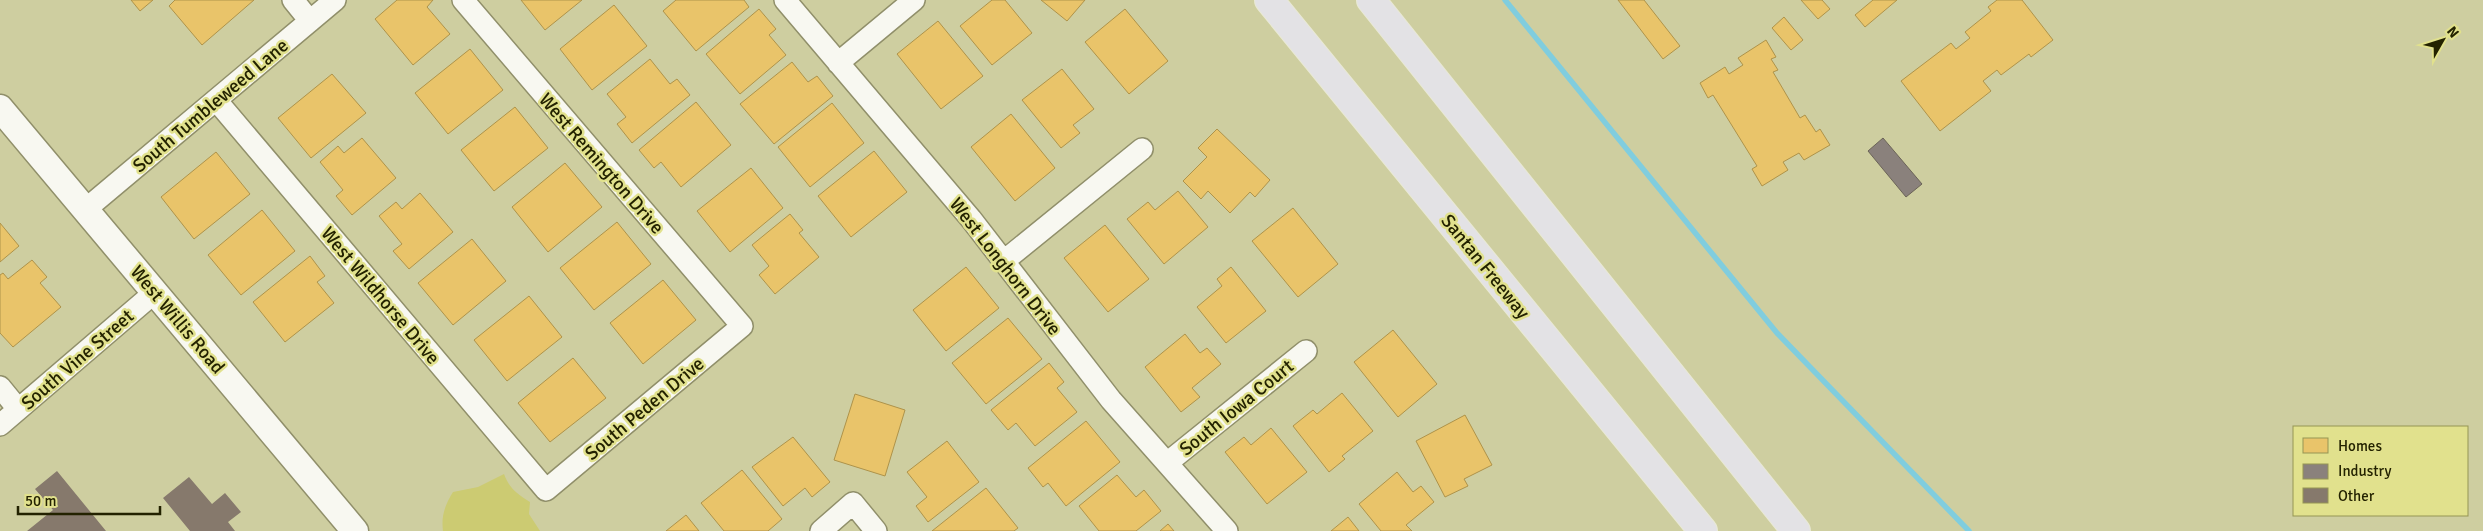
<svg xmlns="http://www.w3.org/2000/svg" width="2483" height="531" font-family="Signika,sans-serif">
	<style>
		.green { fill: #cccb72 }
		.homes { fill: #e9c46a; stroke: #ae934a }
		.industry { fill: #8a817c; stroke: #6b6457 }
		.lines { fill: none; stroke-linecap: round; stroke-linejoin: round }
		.stream { stroke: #80cdde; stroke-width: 5.5 }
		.building { fill: #86796c }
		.minor-casing { stroke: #908f6a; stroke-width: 24 }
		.tertiary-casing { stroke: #908f6a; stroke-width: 29 }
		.motorway-casing { stroke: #e9e9d4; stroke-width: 30 }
		.minor { stroke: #f8f8f1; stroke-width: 21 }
		.tertiary { stroke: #f8f8f1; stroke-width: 26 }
		.motorway { stroke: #e3e2e5; stroke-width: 28 }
		.labels { text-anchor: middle; stroke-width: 5; stroke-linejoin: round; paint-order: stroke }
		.street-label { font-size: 19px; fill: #232200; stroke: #e1e18d }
	</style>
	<rect width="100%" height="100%" fill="#cecea0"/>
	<!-- green -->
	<path class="green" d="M504,474C509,488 517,494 530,502L529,514L540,531H443C441,516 445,505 453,492L478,487Z"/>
	<!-- homes -->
	<path class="homes" d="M131,0H153L140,11Z
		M175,0H254L202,45L169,6Z
		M397,0H433L427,7L450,34L413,65L375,19Z
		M521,0H582L545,30Z
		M676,0H744L749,7L696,51L663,11Z
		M992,0H1005L1032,33L992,65L960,26Z
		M1041,0H1085L1067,21Z
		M1618,0H1644L1680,46L1663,59Z
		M1801,0H1822L1830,9L1818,19Z
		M1873,0H1897L1865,27L1855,15Z
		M1997,0H2022L2053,40L2031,57L2029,54L2001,75L1997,70L1983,81L1991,91L1940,131L1901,81L1951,43L1956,49L1970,38L1965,32L1991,11L1988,7Z
		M614,5L647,46L592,90L560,49Z
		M759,9L776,29L769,35L786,55L740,94L706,54Z
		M1125,9L1168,61L1129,94L1085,42Z
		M1784,17L1803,40L1791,50L1772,28Z
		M938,21L983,76L941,109L897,54Z
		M1766,40L1776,57L1771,59L1778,70L1773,72L1800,118L1805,115L1816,132L1820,129L1830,145L1804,160L1799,153L1783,162L1788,170L1762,186L1752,169L1757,166L1713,95L1708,98L1700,83L1725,67L1729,74L1743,65L1738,58Z
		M470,49L503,90L448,134L415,93Z
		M650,59L670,84L677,79L690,95L632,143L617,124L626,117L607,94Z
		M792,62L808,82L817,76L833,96L774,144L740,104Z
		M1062,69L1094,109L1073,125L1080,133L1061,148L1022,100Z
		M332,74L366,113L311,158L278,118Z
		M696,102L731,145L681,187L661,162L654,168L639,150Z
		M832,103L864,143L810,187L778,147Z
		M515,107L548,148L494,191L461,150Z
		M1011,114L1055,168L1015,201L971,147Z
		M1217,129L1270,180L1255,197L1250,192L1230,213L1208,191L1201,199L1183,181L1207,157L1198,148Z
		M362,138L396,178L352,215L336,196L343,190L320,162L338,146L344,153Z
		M874,151L907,192L851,237L818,196Z
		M216,152L250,194L194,239L161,197Z
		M565,163L602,207L548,252L512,207Z
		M751,168L783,208L730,252L697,211Z
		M1178,191L1208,227L1164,264L1127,219L1148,202L1155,210Z
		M420,193L453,232L409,269L393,251L402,244L379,216L396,202L402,209Z
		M1293,208L1338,264L1298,297L1252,241Z
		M262,210L295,251L241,295L208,255Z
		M790,214L803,230L799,233L819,257L775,294L759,275L769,266L752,245Z
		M617,222L651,264L594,310L560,268Z
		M0,223L19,246L0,262Z
		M1105,225L1149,279L1108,312L1064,258Z
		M472,239L506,281L453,325L418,283Z
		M310,256L325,276L317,282L334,303L285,342L253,302Z
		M32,260L47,277L40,283L61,307L13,347L0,333V275L3,273L8,279Z
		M966,267L999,308L946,351L913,310Z
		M1231,267L1266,311L1226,343L1197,307L1222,286L1217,279Z
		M663,280L696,320L643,364L610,323Z
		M529,296L562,337L507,381L474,340Z
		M1008,318L1042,359L986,404L952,363Z
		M1393,330L1437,384L1398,417L1354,362Z
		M1185,334L1200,353L1207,348L1221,364L1192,388L1200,397L1181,412L1145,367Z
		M573,358L606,398L550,442L518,403Z
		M1049,363L1064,382L1057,388L1077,412L1035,446L1016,423L1008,430L991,410Z
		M1342,393L1373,431L1342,456L1345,459L1329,472L1293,426L1313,410L1317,414Z
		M855,394L905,410L885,476L834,460Z
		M1465,415L1492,465L1464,479L1468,486L1445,497L1416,441Z
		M1086,421L1120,462L1066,506L1048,483L1043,487L1028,468Z
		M1271,428L1307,472L1267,504L1225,452L1244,437L1251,445Z
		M793,437L830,482L812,497L805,488L783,506L752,467Z
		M947,441L979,482L928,522L916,506L927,497L907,472Z
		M742,470L782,519L768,531H724L701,503Z
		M1397,472L1413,492L1421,486L1434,502L1406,525L1412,531H1381L1359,504Z
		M1117,475L1136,497L1144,490L1161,511L1136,531H1099L1079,506Z
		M986,488L1018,528L1014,531H932Z
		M686,515L699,531H666Z
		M1348,517L1359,531H1331Z
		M1168,524L1174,531H1160Z"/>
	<!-- industry -->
	<path class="industry" d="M1883,138L1922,184L1906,197L1868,151Z"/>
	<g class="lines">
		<!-- stream -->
		<path class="stream" d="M1505,0L1777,333L1969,531"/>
	</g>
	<!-- building -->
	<path class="building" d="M57,471L106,531H27L53,510L35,489Z
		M189,477L212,504L225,493L241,512L228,522L235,531H190L163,498Z"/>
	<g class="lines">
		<defs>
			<path id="minor" d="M293,0L310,21
				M785,0L971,219L1111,400L1227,531
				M838,63L914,0
				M216,100L546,490L742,326L463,0
				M86,209L335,0
				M1004,261L1142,149
				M0,387L18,409
				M0,425L154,293
				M1167,463L1306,351
				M821,531L853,503L876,531"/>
			<path id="tertiary" d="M0,108L355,531"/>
			<path id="motorway" d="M1269,0L1703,531
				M1371,0L1796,531"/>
		</defs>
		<!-- minor casing -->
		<use href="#minor" class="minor-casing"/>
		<!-- tertiary casing -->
		<use href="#tertiary" class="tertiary-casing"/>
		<!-- motorway casing -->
		<use href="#motorway" class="motorway-casing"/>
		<!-- minor -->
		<use href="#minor" class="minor"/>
		<!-- tertiary -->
		<use href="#tertiary" class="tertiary"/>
		<!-- motorway -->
		<use href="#motorway" class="motorway"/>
	</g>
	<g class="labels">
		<!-- street labels -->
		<g class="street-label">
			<text transform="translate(210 105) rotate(-40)" y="7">South Tumbleweed Lane</text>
			<text transform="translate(602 163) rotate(49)" y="7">West Remington Drive</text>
			<text transform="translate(1006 266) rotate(52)" y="7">West Longhorn Drive</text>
			<text transform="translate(1486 266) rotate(51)" y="7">Santan Freeway</text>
			<text transform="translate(381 295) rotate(50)" y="7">West Wildhorse Drive</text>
			<text transform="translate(178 319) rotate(50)" y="7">West Willis Road</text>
			<text transform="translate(77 359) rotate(-41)" y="7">South Vine Street</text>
			<text transform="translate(1236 407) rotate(-39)" y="7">South Iowa Court</text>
			<text transform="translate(644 408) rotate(-40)" y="7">South Peden Drive</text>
		</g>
	</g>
	<!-- legend -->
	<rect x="2293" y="426" width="175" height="90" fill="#e1e18d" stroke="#959555"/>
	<rect x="2303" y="438" width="25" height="15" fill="#e9c46a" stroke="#959555"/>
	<text x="2338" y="451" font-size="15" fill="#232200">Homes</text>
	<rect x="2303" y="464" width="25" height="15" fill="#8a817c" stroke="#959555"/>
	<text x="2338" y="476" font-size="15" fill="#232200">Industry</text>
	<rect x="2303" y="488" width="25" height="15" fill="#86796c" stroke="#959555"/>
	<text x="2338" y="501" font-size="15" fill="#232200">Other</text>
	<!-- north arrow -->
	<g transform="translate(2443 40) rotate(51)" stroke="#e1e18d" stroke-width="4" paint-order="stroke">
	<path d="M0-4L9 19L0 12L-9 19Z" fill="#232200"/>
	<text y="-8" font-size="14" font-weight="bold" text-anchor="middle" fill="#232200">N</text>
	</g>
	<!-- scale -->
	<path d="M18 506v8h142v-8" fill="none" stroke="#232200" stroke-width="2.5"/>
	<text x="25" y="506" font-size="15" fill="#232200" stroke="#e1e18d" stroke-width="4" paint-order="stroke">50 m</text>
</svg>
